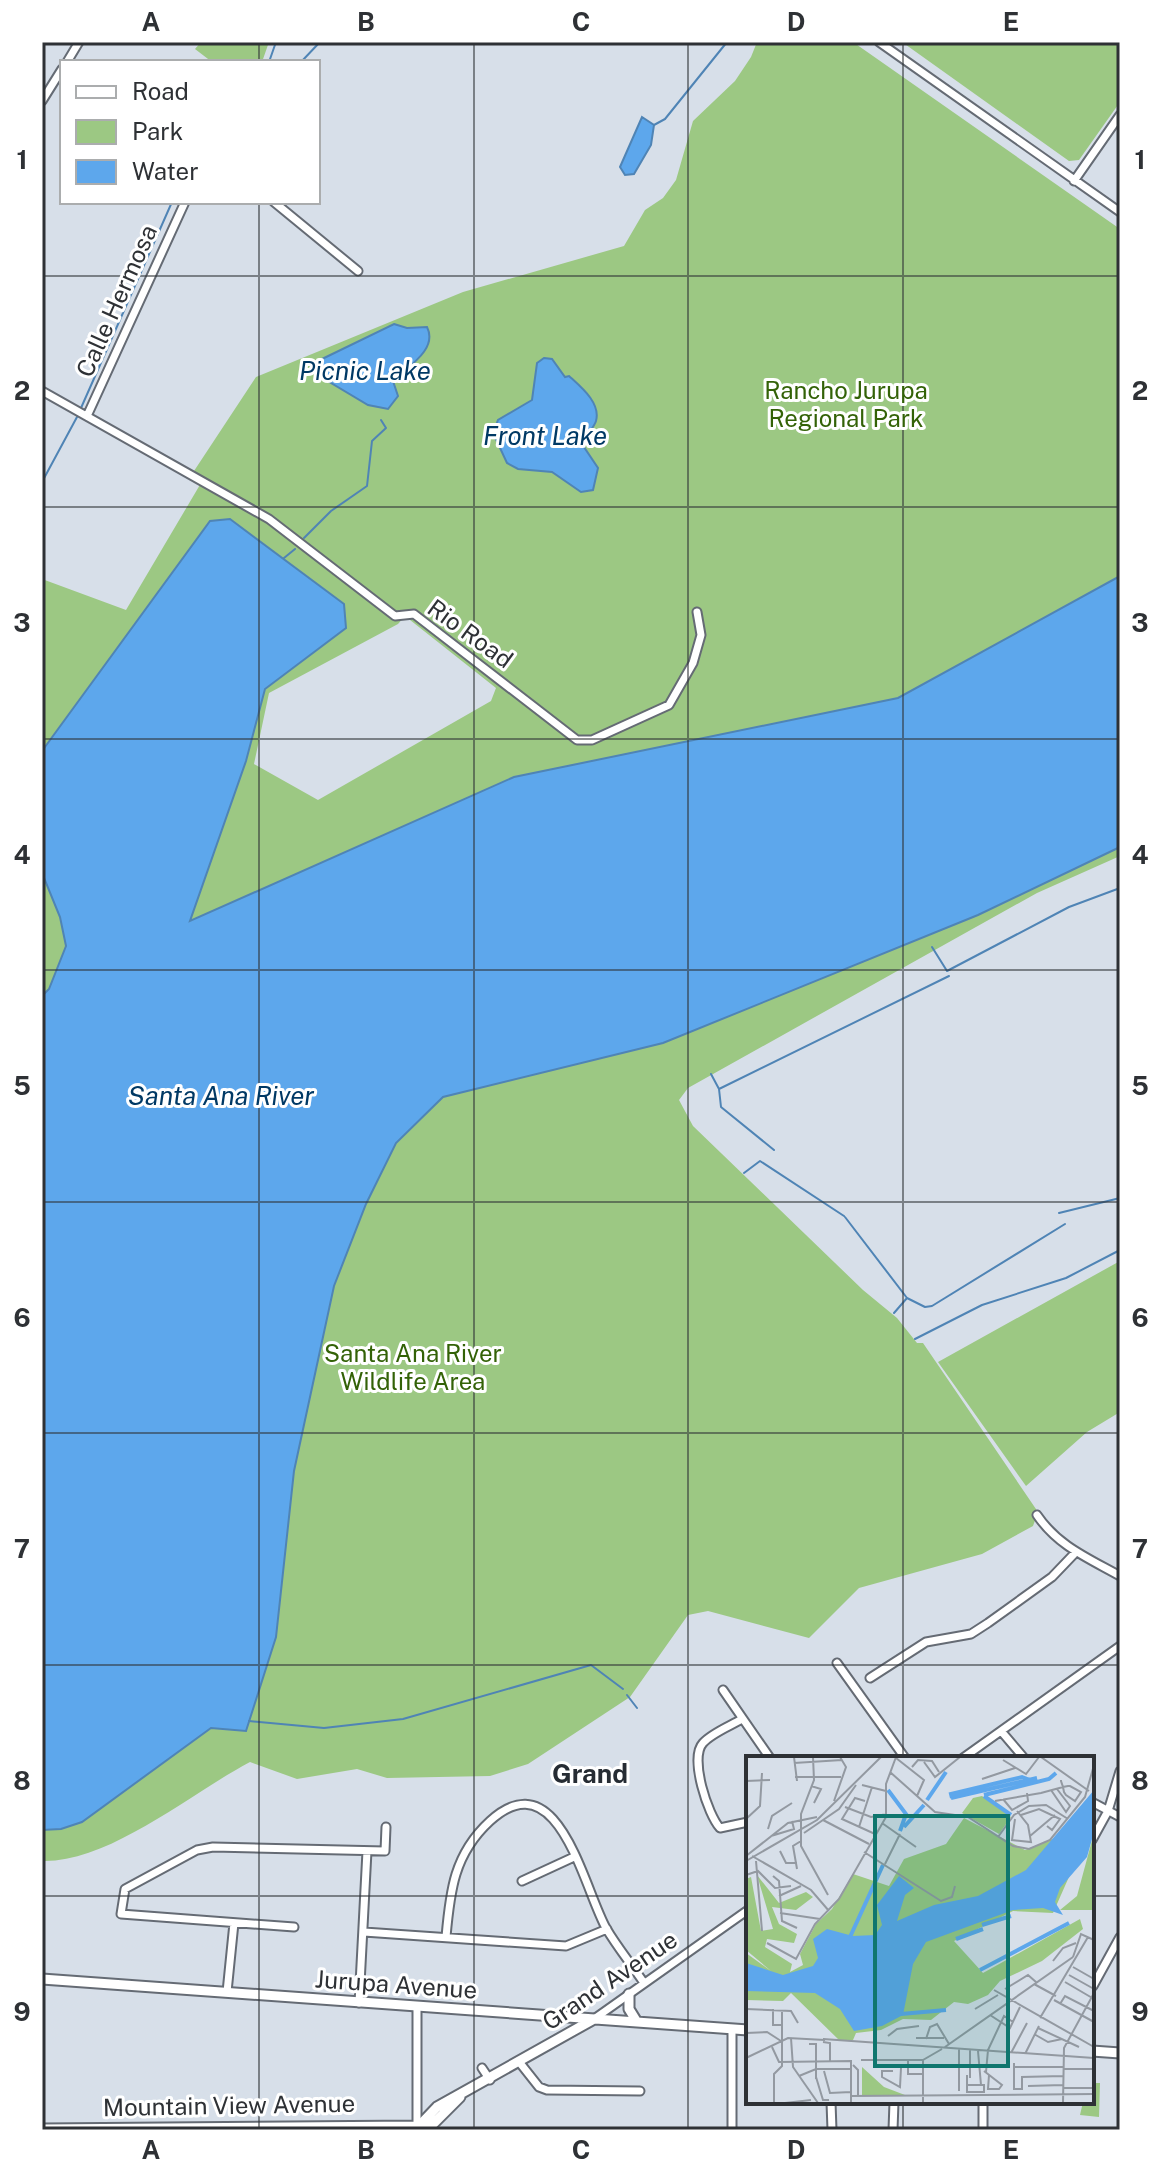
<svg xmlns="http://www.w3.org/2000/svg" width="1162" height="2172" font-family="'Public Sans',sans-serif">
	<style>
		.green { fill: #9cc883; fill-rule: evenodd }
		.water { fill: #5da7ec; stroke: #4f84b5; stroke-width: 2 }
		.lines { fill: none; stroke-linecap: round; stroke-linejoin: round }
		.stream { stroke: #4f84b5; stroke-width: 2 }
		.minor-casing { stroke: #656b74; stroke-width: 11 }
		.major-casing { stroke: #656b74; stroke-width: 13 }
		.minor { stroke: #fff; stroke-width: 7 }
		.major { stroke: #fff; stroke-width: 9 }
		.grid { fill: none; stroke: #2e3135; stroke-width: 2; stroke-opacity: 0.55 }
		.labels { text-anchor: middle; stroke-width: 6; stroke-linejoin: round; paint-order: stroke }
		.street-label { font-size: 24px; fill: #2e3135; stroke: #fff }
		.park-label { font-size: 24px; fill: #336207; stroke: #fff }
		.water-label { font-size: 26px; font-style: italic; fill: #003965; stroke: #fff }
		.neighbourhood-label { font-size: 26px; font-weight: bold; fill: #262c33; stroke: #fff }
		.inset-river { fill: none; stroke: #5da7ec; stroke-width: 4 }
		.inset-road { fill: none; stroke: #9399a1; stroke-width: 2 }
		.view { fill: #0f766e; fill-opacity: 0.15; stroke: #0f766e; stroke-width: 4 }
		.inset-edge { fill: none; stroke: #2e3135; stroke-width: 4 }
		.neatline { fill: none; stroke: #2e3135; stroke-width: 3 }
		.grid-label { font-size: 26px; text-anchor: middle; font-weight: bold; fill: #2e3135 }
	</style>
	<rect width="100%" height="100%" fill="#d7dfe9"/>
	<!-- green -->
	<path class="green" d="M201,42H269L262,62H212L195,49Z
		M757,42H853L1120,229V856L1037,893L688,1088L679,1100L693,1126L863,1290L897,1318L917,1343H923L1038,1512L1033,1526L982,1554L859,1588L809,1638L708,1611L688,1615L630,1697L528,1764L490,1776L387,1778L357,1769L297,1779L250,1762C191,1793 109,1863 42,1861V579L126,610L204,478L194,471L256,377L463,292L624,246L645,210L663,198L676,180L693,121L735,81L751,57ZM405,616L496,688L491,701L318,800L254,764L269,693L398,624Z
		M902,42H1120V102L1079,160L1069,161Z
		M1120,1261V1412L1087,1432L1026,1486L938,1362Z
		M1092,2083H1100L1099,2117L1080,2115L1083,2102H1092Z"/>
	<!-- water -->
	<path class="water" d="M642,117L654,125L651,145L634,174L625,175L620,167Z
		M394,324L407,328L427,327C438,349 409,366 393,381L398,396L388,409L368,405L311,371L312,365L320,360Z
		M544,358L552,359L565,377L569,376C581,387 601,403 596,421C594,428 585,436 582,444L598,468L593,490L581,492L552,472L518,469L507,463L493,433L498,420L532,400L537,363Z
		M230,519L344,604L346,628L265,689L246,761L190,921L514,777L898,698L1120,576V847L978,915L663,1043L443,1097L396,1143L366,1204L334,1286L294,1471L276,1637L246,1731L211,1728L82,1822L61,1829L42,1830V996L49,989L66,946L60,917L42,873V751L210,521Z"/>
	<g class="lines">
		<!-- stream -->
		<path class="stream" d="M269,62L276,42
			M301,62L320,42
			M654,125L665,119L727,42
			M81,408L172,202
			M42,482L77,417
			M304,538L331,511L367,486L372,441L386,428L381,420
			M284,558L295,549
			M932,947L947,971L1069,907L1120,888
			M711,1074L719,1089L949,976
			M719,1089L721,1107L774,1150
			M744,1173L760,1161L844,1216
			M1059,1213L1120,1198
			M845,1217L907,1298
			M894,1313L907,1298L925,1307L932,1306L1065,1224
			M915,1339L982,1305L1066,1278L1120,1250
			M627,1695L637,1708
			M249,1721L324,1728L403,1719L591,1665L623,1689"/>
		<defs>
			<path id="minor" d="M879,42L1120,212
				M67,62L79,42
				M42,101L62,69
				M1074,181L1120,115
				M274,202L358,271
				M42,391L269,519L395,616L414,614L577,740H592L669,705L693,663L701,635L697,612
				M87,416L185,202
				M1037,1515C1058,1546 1088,1558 1120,1576
				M837,1663L905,1758
				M870,1678L926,1642L971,1634L988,1623L1052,1577L1075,1553
				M723,1690L770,1758
				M742,1719C730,1726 712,1733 703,1743C689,1758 708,1815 720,1828L748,1822
				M1001,1731L1024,1758
				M963,1758L1120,1646
				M1092,1802L1120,1817
				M1092,1840L1108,1811L1120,1771
				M522,1881L574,1857
				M294,1927L121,1914L125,1889L197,1850L213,1847L385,1851L386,1827
				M364,1932L566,1946L607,1929
				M446,1937C450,1891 454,1854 490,1821C558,1759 583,1886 606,1928C617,1947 632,1965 644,1983
				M1093,1986L1120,1937
				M227,1992L234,1923
				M359,2003L367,1851
				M594,2019L748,1910
				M732,2029V2130
				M520,2063L539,2087L547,2090L640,2091
				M482,2068L490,2080
				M831,2102L832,2130
				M417,2125V2006
				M42,2128L417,2125
				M893,2130L894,2102
				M983,2130V2102"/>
			<path id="major" d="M42,1979L748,2030
				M629,1994V2009L637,2022
				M1092,2051L1120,2053
				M415,2130L437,2107L594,2019
				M427,2130L460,2097"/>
		</defs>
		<!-- minor casing -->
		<use href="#minor" class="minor-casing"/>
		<!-- major casing -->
		<use href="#major" class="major-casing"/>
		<!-- minor -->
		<use href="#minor" class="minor"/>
		<!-- major -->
		<use href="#major" class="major"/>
	</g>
	<!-- grid -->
	<path class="grid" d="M259,42V62M474,42V2130M688,42V2130M903,42V1758M259,202V2130M42,276H1120M42,507H1120M42,739H1120M42,970H1120M42,1202H1120M42,1433H1120M42,1665H1120M42,1896H748M1092,1896H1120M903,2102V2130"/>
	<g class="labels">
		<!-- street labels -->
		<g class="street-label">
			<text transform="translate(117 301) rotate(-66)" y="8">Calle Hermosa</text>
			<text transform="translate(470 634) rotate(36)" y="8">Rio Road</text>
			<text transform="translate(610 1981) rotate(-34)" y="8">Grand Avenue</text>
			<text transform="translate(396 1985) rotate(4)" y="8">Jurupa Avenue</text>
			<text transform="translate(229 2106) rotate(-1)" y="8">Mountain View Avenue</text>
		</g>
		<!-- park labels -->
		<g class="park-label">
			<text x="846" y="399">Rancho Jurupa<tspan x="846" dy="28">Regional Park</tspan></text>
			<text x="413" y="1362">Santa Ana River<tspan x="413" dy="28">Wildlife Area</tspan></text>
		</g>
		<!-- water labels -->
		<g class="water-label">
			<text x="365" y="380">Picnic Lake</text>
			<text x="545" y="445">Front Lake</text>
			<text x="221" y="1105">Santa Ana River</text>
		</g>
		<!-- neighbourhood labels -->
		<g class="neighbourhood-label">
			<text x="590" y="1783">Grand</text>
		</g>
	</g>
	<!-- overview -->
	<g transform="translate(746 1756)">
		<rect width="348" height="348" fill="#d7dfe9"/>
		<path d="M236,40L265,61L253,78L216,57L227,42ZM218,62L279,94L309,82L334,96L307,157L267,155L208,185L237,217L334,163L337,173L296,205L254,225L242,239L222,248L208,246L185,264L157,263L135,274L110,277L107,284H93L45,237L37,245L0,244V197L25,215L0,194V123L5,121L15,175L27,173L11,119L33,147L60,136L67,141L50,154L26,151L33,168L51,178L48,187L21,183L19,191L46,208L44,216L57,209L54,198L70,168L86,153L107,118L143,130L158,103L200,88ZM348,77V154H314L331,140ZM116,311L138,331L159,339H116Z" fill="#9cc883"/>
		<path d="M348,34V76L341,101L314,132L309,146L317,159L297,152L267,154L180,186L167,208L157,259L136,270L108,275L94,253L69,237L0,235V207L37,219L67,210L72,202L67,183L81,173L107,180L129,179L136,169L131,149L153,120L168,132L159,139L151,165L188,149L232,140L280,114Z" fill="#5da7ec"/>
		<path class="inset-river" d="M142,34L160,58L154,75M238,39L303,23L310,17M238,40L265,59M205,42L291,22M206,42L205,38L276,21L284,24M181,44L200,16M158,71L178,49M236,169L265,160M104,181L137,109M210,183L237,173M234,214L323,167M155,258L200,254"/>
		<path class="inset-road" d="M48,1L51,25M67,1L68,24L55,58V90L82,139M295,1L343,35M150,2L178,24L171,40M257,4L280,18L293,1M178,6L189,21L214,1M48,7L96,4M166,11L172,4L186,5L193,16M144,16L189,56L222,61L267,90L283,93L304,84L339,41L348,9M49,21H95M236,23L269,12M0,25L24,24M116,29L140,35M65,30L75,33L68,47M305,34L320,56L324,50L311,33M257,43L266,54L282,45L281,37M88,45L100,11L94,1M119,45L109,42L96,63L129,78M249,45L295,37L317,31L322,30H324L335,36L329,45L320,39L318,36L317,31L315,25V24M99,51L125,61L141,58M275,59L293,53L314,63L306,74L301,70M0,63L14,50L16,17M269,63L266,84L285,86L282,69L271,55M77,64L123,88M136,67L170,91M113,71L126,31M22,73L26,60L46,47M58,77L93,53L110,29M25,80L48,73L46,65M284,80L309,59M252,81L268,59L283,50L300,49L322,63M34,95L40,107H51M118,96L195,145L206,141L209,130M0,100L42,67L71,61M6,100L65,134L83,155M0,105L71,64L135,1M10,105L16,175M139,108L154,78M51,113L47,90L55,85M0,119L12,115L29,132L45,130M27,120L33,125L36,165L51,172M33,140L55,130M34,157L74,163M21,187L50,203L69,168L93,143L140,61V28L150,1M327,201L335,178L348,184M307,205L317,192L330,187M327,211L348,223M323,219L348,233M319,226L348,243M288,228L310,240M259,233L282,219L290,226M248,234L348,291M308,244L348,266M314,248L319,240L348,255M0,253L45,255L52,267M27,253V269H36M229,253L252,239M244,259L264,272L274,251M294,262L342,181M292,272L333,291M0,277L21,276L35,285M288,278L302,286L316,283M142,280L151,273L173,270M45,282L47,311L72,347M170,282H198M77,283L348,302M180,283L184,271L191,268L203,288M77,286L84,287V305M63,288H70V323M26,291L33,306L105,305V347M199,291L327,201M232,295L235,329M265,297L281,267M279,298L293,270M0,302L42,282L79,284M115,304H177M162,304V318H176M268,307V333H276V321L317,320M107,309L112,314V340M268,311H317M317,313H348M78,315L84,337L105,336M147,315H136V321L154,331L155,312M238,315L256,329L253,333H242L243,319M240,316L242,294L258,260L267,266M221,319V336H238V329H221M53,320L70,313H105M70,321L77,344H83M224,322V294M282,330L317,329M317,332H348M213,335V293M105,340L348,338M28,347V318L36,310V254M39,347L65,344M112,347H138M177,347V304L196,293M282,347H348M317,347L318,292L348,237"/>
		<path class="view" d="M129,60H262V310H129Z"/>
		<rect width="348" height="348" class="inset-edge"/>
	</g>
	<!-- border -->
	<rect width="1162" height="2172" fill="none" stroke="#ffffff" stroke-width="88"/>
	<!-- legend -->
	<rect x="60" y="60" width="260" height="144" fill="#ffffff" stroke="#abadae" stroke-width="2"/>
	<rect x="76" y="86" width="40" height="12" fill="#ffffff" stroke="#abadae" stroke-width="2"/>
	<text x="132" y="100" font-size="24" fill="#2e3135">Road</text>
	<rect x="76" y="120" width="40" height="24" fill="#9cc883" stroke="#abadae" stroke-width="2"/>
	<text x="132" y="140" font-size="24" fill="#2e3135">Park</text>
	<rect x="76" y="160" width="40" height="24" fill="#5da7ec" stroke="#abadae" stroke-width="2"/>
	<text x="132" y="180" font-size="24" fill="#2e3135">Water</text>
	<rect x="44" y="44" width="1074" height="2084" class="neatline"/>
	<g class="grid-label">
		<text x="151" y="31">A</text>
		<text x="366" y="31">B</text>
		<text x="581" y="31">C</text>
		<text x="796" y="31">D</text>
		<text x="1011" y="31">E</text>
		<text x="22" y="169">1</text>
		<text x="1140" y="169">1</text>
		<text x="22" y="400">2</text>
		<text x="1140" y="400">2</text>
		<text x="22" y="632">3</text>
		<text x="1140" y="632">3</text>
		<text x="22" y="864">4</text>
		<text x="1140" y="864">4</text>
		<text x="22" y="1095">5</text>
		<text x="1140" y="1095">5</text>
		<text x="22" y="1327">6</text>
		<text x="1140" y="1327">6</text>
		<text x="22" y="1558">7</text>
		<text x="1140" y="1558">7</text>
		<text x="22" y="1790">8</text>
		<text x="1140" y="1790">8</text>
		<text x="22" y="2021">9</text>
		<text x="1140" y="2021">9</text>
		<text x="151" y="2159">A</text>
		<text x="366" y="2159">B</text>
		<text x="581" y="2159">C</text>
		<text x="796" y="2159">D</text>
		<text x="1011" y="2159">E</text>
	</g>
</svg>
